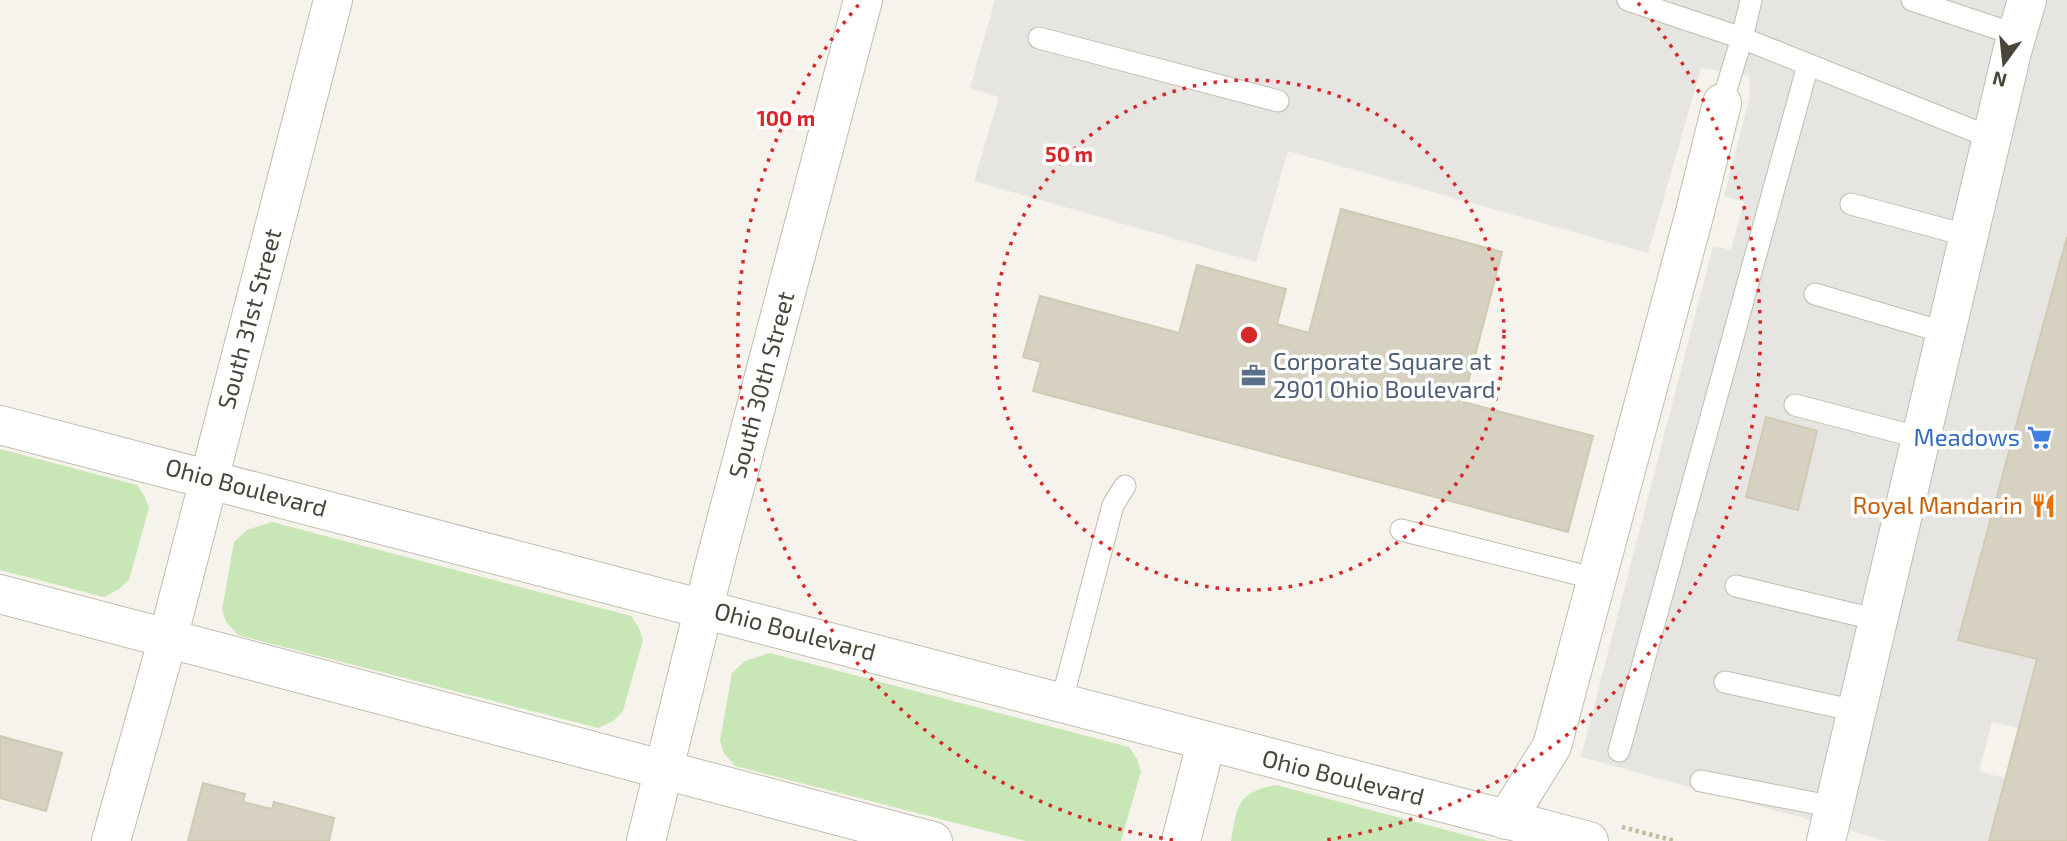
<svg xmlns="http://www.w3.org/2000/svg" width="2067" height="841" font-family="'Exo 2',sans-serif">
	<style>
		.green { fill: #c8e6b6 }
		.parking { fill: #e7e5e2 }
		.building { fill: #d6d1c1; stroke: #d0cab4; stroke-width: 2 }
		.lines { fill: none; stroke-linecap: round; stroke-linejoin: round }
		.service-casing { stroke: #c0bdae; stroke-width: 23 }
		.minor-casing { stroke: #c0bdae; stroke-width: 40 }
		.tertiary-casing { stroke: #c0bdae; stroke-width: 40 }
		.path { stroke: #c1bb9f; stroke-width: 4.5; stroke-dasharray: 3.5 3.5; stroke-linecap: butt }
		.service { stroke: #fff; stroke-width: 21 }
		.minor { stroke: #fff; stroke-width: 38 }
		.tertiary { stroke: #fff; stroke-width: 38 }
		.ring { fill: none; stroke: #d62828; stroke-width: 3.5; stroke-dasharray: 3.5 7 }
		.labels { text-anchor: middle; stroke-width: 7; stroke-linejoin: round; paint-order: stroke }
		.street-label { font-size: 24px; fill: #494539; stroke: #fff }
		.service-label { font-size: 24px; fill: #4e5e75; stroke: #fff; text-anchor: start }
		.shop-label { font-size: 24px; fill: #366cbe; stroke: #fff; text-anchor: end }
		.food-label { font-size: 24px; fill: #c56008; stroke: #fff; text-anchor: end }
		.centre { fill: #d62828; stroke: #fff; stroke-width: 3.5 }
		.ring-label { font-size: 21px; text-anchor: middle; font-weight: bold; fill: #d62828; stroke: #fff; stroke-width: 7; stroke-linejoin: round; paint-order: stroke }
	</style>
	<rect width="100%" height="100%" fill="#f5f3eb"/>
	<!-- green -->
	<path class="green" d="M0,449L137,485L145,497L149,508L129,580L119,589L104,597L0,570Z
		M272,522L631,616L639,628L643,640L623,711L613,721L598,728L238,635L226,622L222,610L234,542L247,530Z
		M770,653L1129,747L1137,759L1141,771L1121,841H1026L735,766L724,753L720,741L732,673L745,661Z
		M1276,785L1488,841H1231C1237,806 1237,792 1276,785Z"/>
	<!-- parking -->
	<path class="parking" d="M995,0H2067V237L1958,639L2037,659L2019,728L1992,722L1979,771L2005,778L1989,841H1887L1581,757L1713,246L1731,250L1744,202L1724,196L1750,96L1749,76L1701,68L1648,253L1288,151L1256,262L974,181L999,97L970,88Z"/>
	<!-- building -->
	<path class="building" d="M1341,209L1502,252L1463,402L1593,436L1568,532L1033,391L1041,362L1023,357L1040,296L1179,333L1197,265L1286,289L1277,324L1309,333Z
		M2067,237V841H1989L2037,659L1958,640Z
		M1766,417L1817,431L1798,510L1746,497Z
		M0,736L62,753L46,811L0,798Z
		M203,783L245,794L243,802L272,809L274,802L334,818L329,841H188Z"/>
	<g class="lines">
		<defs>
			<path id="service" d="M1628,0L1742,38L1751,0
				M1912,0L2017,35
				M1039,38L1278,101
				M1722,103L1742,38L1992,138
				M1851,204L1969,236
				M1815,294L1946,333
				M1795,405L1921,438
				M1401,530L1597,579
				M1736,586L1878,620
				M1725,682L1856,711
				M1061,704L1113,505L1125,486
				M1619,751L1808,65
				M1701,781L1834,807"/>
			<path id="minor" d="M1506,820L1552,746L1695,212L1722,103
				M111,841L168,638L333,0
				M646,841L716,559L863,0
				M1181,841L1206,743
				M1826,841L2012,52L2027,0"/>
			<path id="tertiary" d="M0,425C531,560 1059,705 1589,841
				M0,594L933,841"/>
		</defs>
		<!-- service casing -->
		<use href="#service" class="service-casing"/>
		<!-- minor casing -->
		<use href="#minor" class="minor-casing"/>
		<!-- tertiary casing -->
		<use href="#tertiary" class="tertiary-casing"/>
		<!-- path -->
		<path class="path" d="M1622,827L1675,841"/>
		<!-- service -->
		<use href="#service" class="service"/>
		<!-- minor -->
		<use href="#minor" class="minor"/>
		<!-- tertiary -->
		<use href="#tertiary" class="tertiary"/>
	</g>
	<!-- distance rings -->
	<g class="ring">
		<circle cx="1249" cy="335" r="255"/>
		<path d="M1173 840A511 511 0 0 1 860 3M1638 3A511 511 0 0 1 1325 840"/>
	</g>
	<!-- icons -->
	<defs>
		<symbol id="office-bare" viewBox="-9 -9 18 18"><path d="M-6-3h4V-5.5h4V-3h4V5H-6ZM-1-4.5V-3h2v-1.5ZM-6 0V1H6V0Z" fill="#5c6f8a" stroke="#fff" stroke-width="2.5" paint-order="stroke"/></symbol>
		<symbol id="supermarket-bare" viewBox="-9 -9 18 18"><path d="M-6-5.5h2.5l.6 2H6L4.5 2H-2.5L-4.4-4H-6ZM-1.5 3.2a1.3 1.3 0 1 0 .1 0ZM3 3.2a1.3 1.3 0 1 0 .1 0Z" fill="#3f7fe0" stroke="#fff" stroke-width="2.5" paint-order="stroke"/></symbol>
		<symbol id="restaurant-bare" viewBox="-9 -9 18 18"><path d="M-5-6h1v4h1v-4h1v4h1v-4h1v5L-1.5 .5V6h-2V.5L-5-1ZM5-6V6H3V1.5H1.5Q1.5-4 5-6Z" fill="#e8710a" stroke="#fff" stroke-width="2.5" paint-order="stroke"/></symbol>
	</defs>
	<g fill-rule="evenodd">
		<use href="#office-bare" x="1236" y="358" width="35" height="35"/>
		<use href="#supermarket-bare" x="2022" y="420" width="35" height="35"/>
		<use href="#restaurant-bare" x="2026" y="488" width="35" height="35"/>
	</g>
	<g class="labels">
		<!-- street labels -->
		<g class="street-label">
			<text transform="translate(250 319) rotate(-75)" y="8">South 31st Street</text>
			<text transform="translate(762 385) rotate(-75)" y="8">South 30th Street</text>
			<text transform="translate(246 488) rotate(15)" y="8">Ohio Boulevard</text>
			<text transform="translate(795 632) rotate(15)" y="8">Ohio Boulevard</text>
			<text transform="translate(1343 778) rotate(14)" y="8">Ohio Boulevard</text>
		</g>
		<!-- service labels -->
		<g class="service-label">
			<text x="1273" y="370">Corporate Square at<tspan x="1273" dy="28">2901 Ohio Boulevard</tspan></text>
		</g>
		<!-- shop labels -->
		<g class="shop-label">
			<text x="2020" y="446">Meadows</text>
		</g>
		<!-- food labels -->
		<g class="food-label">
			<text x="2023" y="514">Royal Mandarin</text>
		</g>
	</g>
	<circle cx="1249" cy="335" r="10" class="centre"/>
	<g class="ring-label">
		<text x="786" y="126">100 m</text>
		<text x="1069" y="162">50 m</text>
	</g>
	<!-- north arrow -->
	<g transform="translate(2004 63) rotate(195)" stroke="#ffffff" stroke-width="5" paint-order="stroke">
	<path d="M0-5L12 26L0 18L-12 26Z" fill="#494539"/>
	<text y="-10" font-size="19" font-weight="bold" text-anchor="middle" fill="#494539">N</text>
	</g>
</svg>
